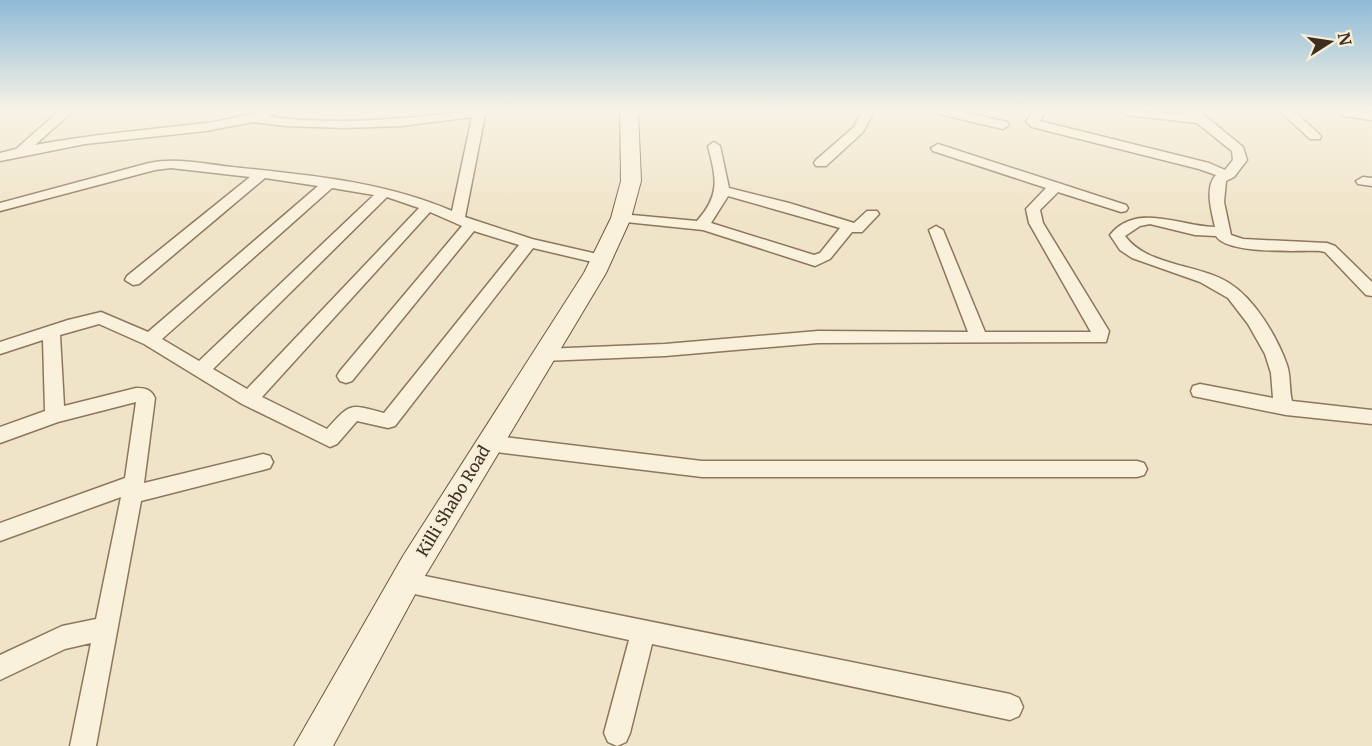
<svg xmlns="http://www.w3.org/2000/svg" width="1372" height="746" font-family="Merriweather,serif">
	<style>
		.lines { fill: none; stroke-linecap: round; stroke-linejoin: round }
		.street-casing { stroke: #8d765c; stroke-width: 3 }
		.secondary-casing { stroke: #6f573f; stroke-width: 2 }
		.street { fill: #faf1dc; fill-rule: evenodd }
		.secondary { fill: #faf1dc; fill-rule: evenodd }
		.labels { text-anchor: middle; stroke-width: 4.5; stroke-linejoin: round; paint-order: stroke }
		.street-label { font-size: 16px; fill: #3d2e20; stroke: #f7eed8 }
	</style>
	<rect width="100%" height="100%" fill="#f0e4c8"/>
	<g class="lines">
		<defs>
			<path id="street" d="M59,111H73L35,145C92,134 149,130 206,123C231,120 254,111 279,111L269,117C313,122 358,122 402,118C433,116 463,111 494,111L485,115L465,217L532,239L606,256L609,259L601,264L533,248L395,426L388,428L357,421L337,444L330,447L242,404L144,344L99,324L60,335L64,406L136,388C145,388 151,389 155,398L144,483L263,454L270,456L273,462L270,468L263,470L141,501L96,746H70L91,643L65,649L0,680V655L62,626L96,619L121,497L0,541V523L125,478L136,402L58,422L0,443V427L45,411L43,340L0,354V342L68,320L101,312L148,332L318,186L265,178L139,284L133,285L125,280L127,276L250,177L171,168L155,170L0,211V203L149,163C176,157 205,164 232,167C306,175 383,181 452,211L472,117L401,126L344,128L286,126L253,122L206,131L85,144L0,161V153L16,149ZM332,188L374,195L199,361L162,339ZM387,197L419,208L247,389L213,369ZM430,212L462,226L340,371L337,376L340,381L346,383L352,381L474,231L519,245L384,413C350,404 351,402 327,429L262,397Z
				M862,111H874L863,132L826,166H816L814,163L816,160L854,127Z
				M937,111H959L1007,122L1009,125L1003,129L939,114Z
				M1033,111H1045L1040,121L1209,163L1225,170L1233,160L1232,151L1197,123L1127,115L1121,111L1187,114L1185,111H1199L1243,147L1247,160L1234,177L1226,181L1224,202L1231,235L1243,239L1327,243L1335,246L1372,282V296L1366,295L1325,252L1320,251C1298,250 1228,255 1216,236L1195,235L1150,224L1140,226L1125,236C1138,254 1161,260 1182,266C1197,270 1215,274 1229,283C1255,299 1277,337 1287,365C1291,377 1289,390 1292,401L1372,410V424L1286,415L1193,396L1191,391L1193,386L1200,384L1273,398L1271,373L1265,354L1248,324L1228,298L1200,282L1132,258L1120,250L1110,235C1136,202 1180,226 1215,227C1212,213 1204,187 1216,175L1199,169L1032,127L1026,122Z
				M1280,111H1294L1321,136L1320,139H1310Z
				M1342,111L1372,112V120L1343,116Z
				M714,142L720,146L729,188L789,203L854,223L867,211H877L879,214L862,232H852L830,259L815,266L703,230L616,221L614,218L616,215L621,214L697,221C721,194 716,178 708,146ZM728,196L840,228L820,253L814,255L711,223Z
				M938,144L1126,205L1128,208L1126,211L1121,212L1058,192L1040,210L1043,223L1109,331L1106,342L818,343L665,356L543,361L537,359L534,355L537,351L543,349L665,344L818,331L968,332L929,230L936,226L943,230L985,332H1091L1029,223L1026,209L1046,188L933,151L931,148Z
				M1363,177L1372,178V186L1358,184L1356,181Z
				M488,435L702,461H1137L1144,463L1147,469L1144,475L1137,477H702L488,451L481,448L478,443L481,438Z
				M405,572L1010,694L1019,698L1023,707L1019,716L1010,720L652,644L630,733L626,742L617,746L608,742L604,733L629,640L405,592L397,589L394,582L397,575Z"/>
			<path id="secondary" d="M620,111H638L641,181L631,218L606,273L425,576L333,746H294L403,556L584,273L611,218L621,181Z"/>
		</defs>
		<!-- street casing -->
		<use href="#street" class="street-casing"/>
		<!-- secondary casing -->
		<use href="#secondary" class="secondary-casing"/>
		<!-- street -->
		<use href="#street" class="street"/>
		<!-- secondary -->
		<use href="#secondary" class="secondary"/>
	</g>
	<!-- sky -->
	<linearGradient id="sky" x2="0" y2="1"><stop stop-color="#8fbad6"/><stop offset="0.51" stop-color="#f8f3e6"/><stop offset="1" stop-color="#f8f3e6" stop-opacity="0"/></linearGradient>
	<rect width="1372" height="216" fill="url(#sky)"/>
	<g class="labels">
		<!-- street labels -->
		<g class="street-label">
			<text transform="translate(453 501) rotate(-59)" y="6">Killi Shabo Road</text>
		</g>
	</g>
	<!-- north arrow -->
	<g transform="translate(1330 42) rotate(78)" stroke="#f7eed8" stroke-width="4.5" paint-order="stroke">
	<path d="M0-4.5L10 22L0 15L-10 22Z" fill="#3d2e20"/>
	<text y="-9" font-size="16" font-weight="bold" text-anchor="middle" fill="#3d2e20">N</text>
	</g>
</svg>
